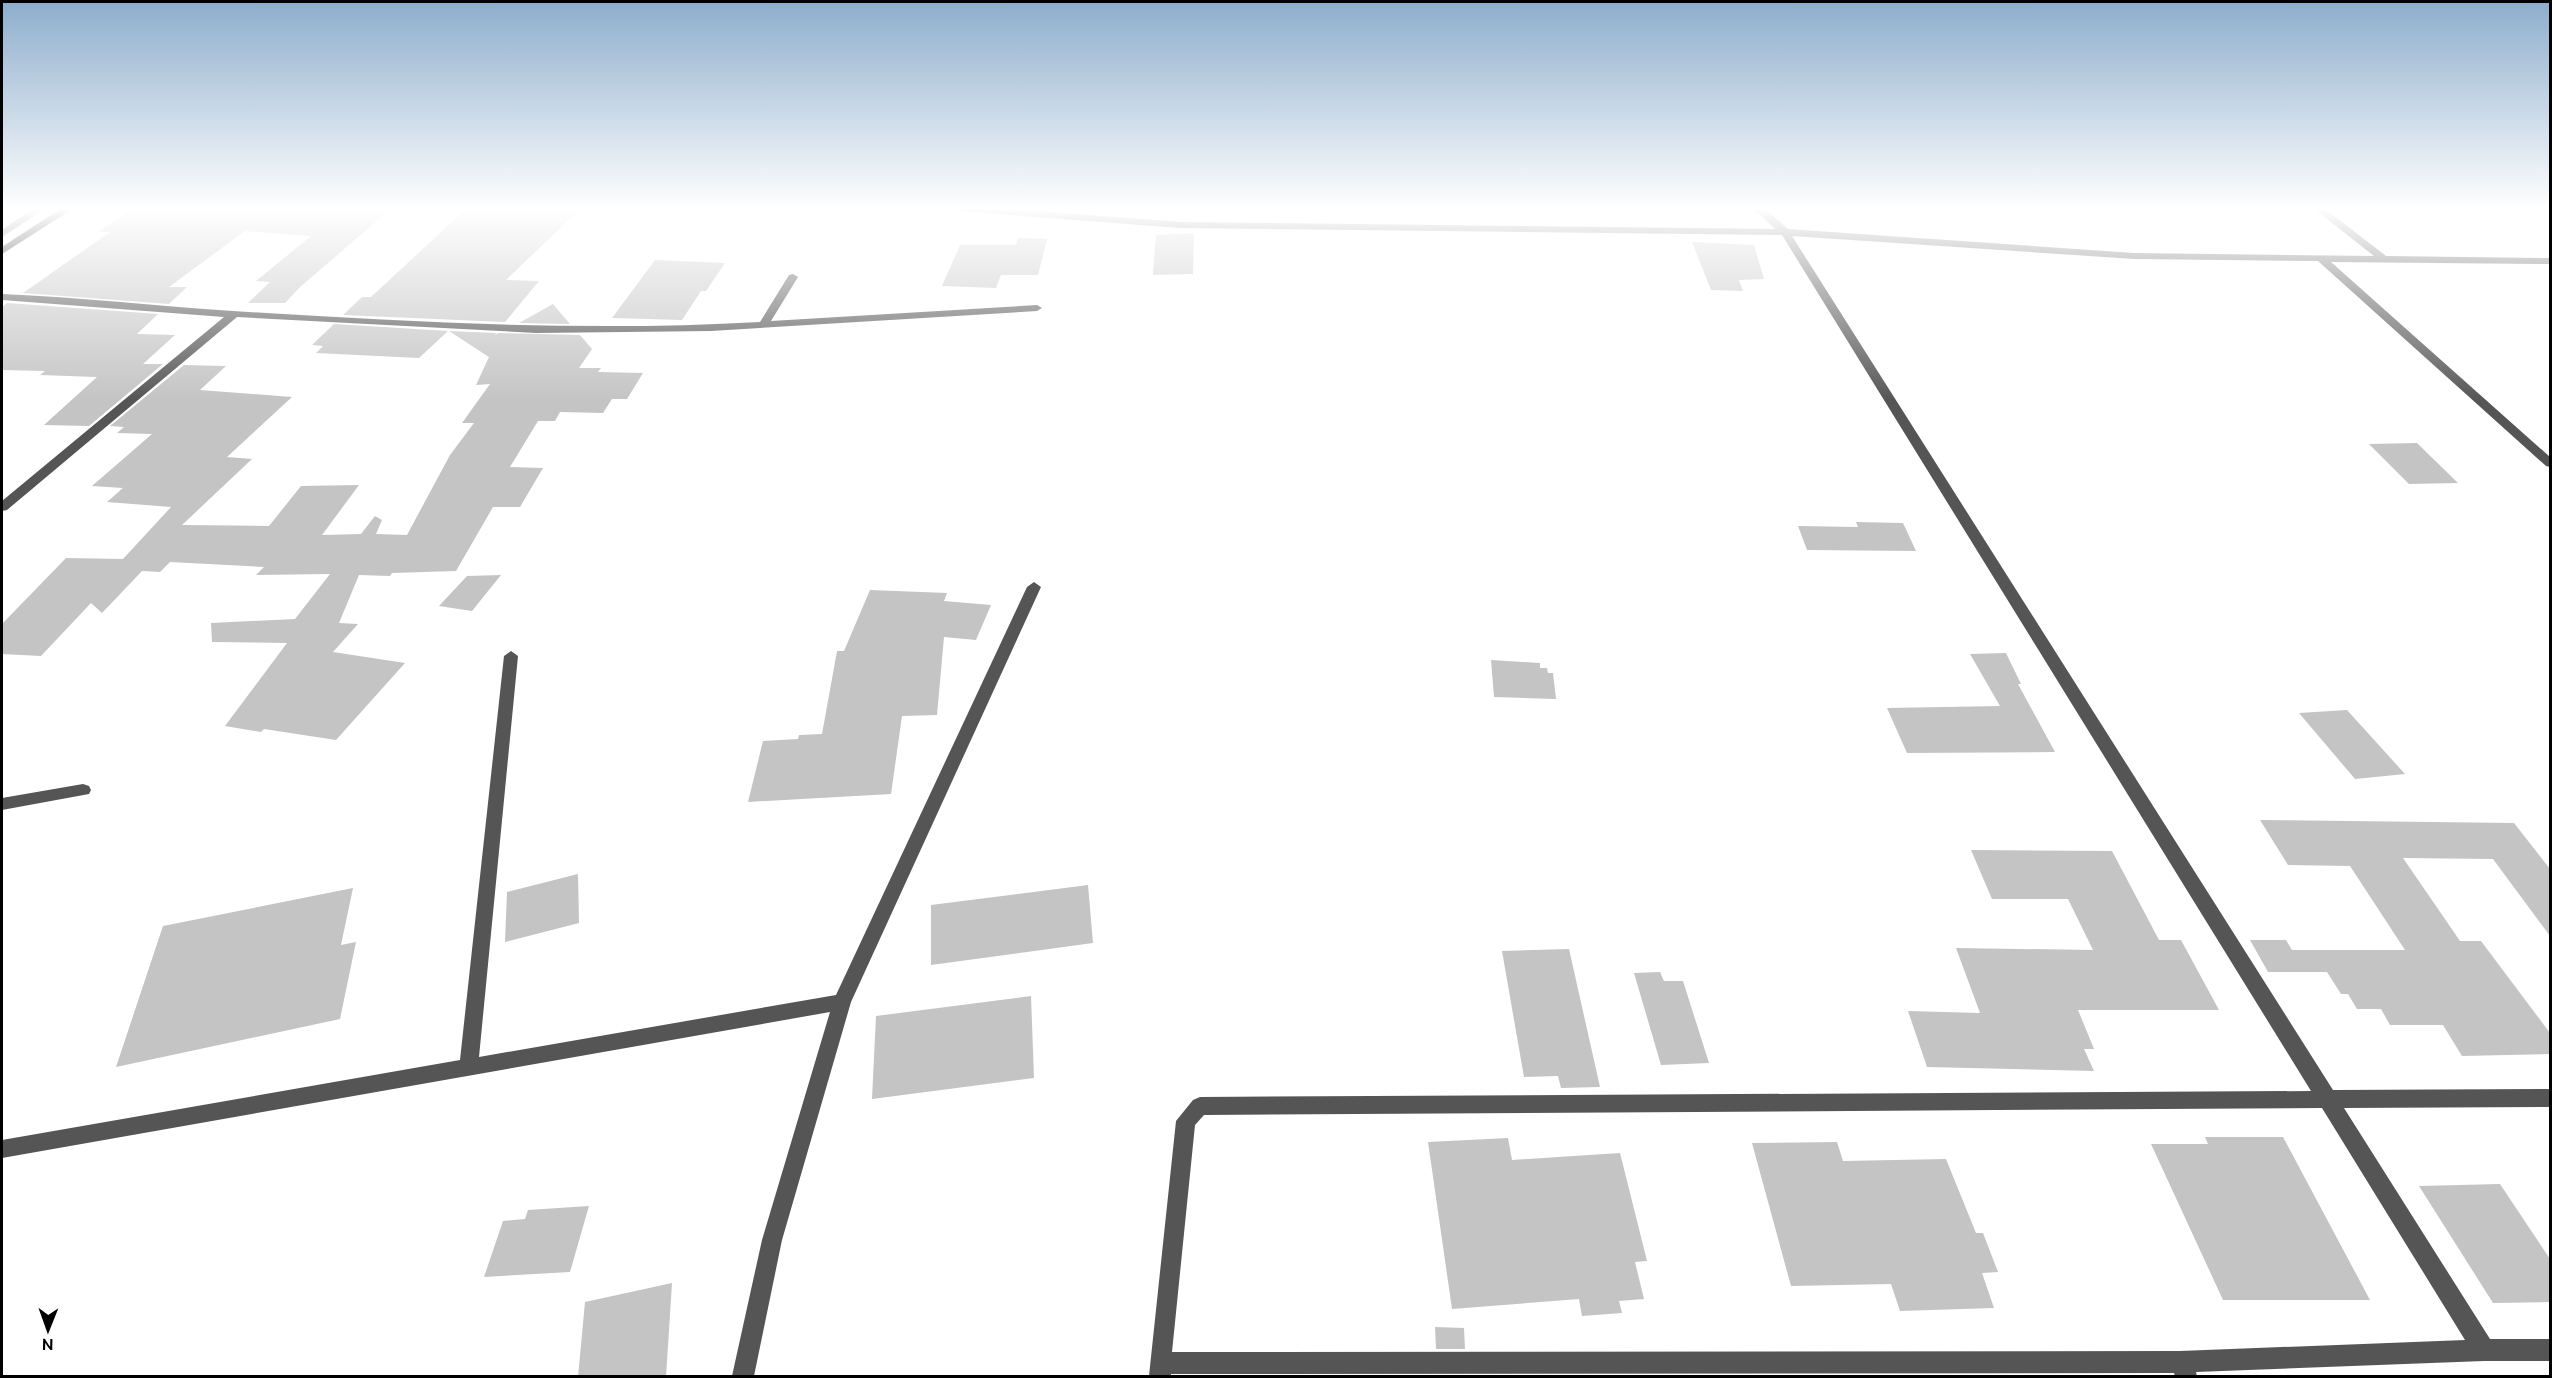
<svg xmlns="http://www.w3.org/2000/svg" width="2552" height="1378" font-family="Ubuntu,sans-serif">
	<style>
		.building { fill: #c4c4c4 }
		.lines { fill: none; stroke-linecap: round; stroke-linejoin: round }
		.major-casing { stroke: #dbdbdb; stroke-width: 1 }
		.minor { fill: #555; fill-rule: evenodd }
		.major { fill: #000; fill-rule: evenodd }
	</style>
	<rect width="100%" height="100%" fill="#fff"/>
	<!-- building -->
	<path class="building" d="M133,208H392L300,287L285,303H248L270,282L256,281L311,236L245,231L169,287H187L169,304L23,293L110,232H98Z
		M467,208H581L506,280L539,281L505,322L343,315L362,297H371Z
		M1194,233L1193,274L1153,275L1156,235Z
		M1018,238L1047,239L1038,275H1001L996,288L942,286L960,245H1016Z
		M1692,242L1754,245L1764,279L1739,280L1743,291L1711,290Z
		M655,260L725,263L706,291H701L682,320L612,318Z
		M7,303L158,314L137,334L175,335L143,364H163L89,426L44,425L97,377L40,375L45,371L2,370V307Z
		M553,304L570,324L519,323Z
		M334,324L448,331L419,358L316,353L323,346L312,345Z
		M449,331L496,333L495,335L498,333L580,335L592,349L579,368H601L598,372L643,373L627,399H612L603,413L560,412L555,421H538L510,467L543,468L520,507H493L456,571L392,573L390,576L359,575L339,623L358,624L333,652L405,663L336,740L264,729L261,732L225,726L287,643L212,642L211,623L295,619L330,574L256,575L264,567L170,562L160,572L142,571L102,613L91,603L41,656L2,654V624L66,558L123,559L171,507L107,502L123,488L92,486L152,434L117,433L124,427L110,426L184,365L226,366L200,390L292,397L227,457L252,459L182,525L269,526L301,486L359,485L322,535L361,534L375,516L382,520L376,534L407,535L450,455L474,423H462L490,384L476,385L489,357Z
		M2417,443L2458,483L2409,484L2369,444Z
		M1856,522L1903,523L1916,551L1807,550L1798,526L1858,527Z
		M501,575L472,611L439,606L467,576Z
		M870,590L947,593L944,601L991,605L976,640L944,637L937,715L902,716L891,794L748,802L763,741L798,739L799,735L822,734L837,651H844Z
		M2006,653L2021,684H2018L2055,752L1907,753L1887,708L2000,706L1970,654Z
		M1491,660L1540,663V668H1547L1548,673H1553L1556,699L1494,697Z
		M2347,710L2405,774L2355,779L2299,713Z
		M2260,820L2514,823L2550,869V936L2493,859L2403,858L2460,941H2481L2550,1033V1054L2462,1056L2443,1025H2390L2381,1009H2357L2348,994H2341L2327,972H2268L2250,940H2286L2292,950H2405L2350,866L2288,865Z
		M1971,850L2112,851L2159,940H2181L2219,1010H2078L2094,1049H2084L2094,1071L1927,1067L1908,1011L1980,1013L1956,948L2093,950L2068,899H1992Z
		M578,874L579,923L505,942L507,892Z
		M1088,885L1093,943L931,965V905Z
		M353,888L341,945L356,942L340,1019L116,1067L163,926Z
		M1569,949L1600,1087L1561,1088L1558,1076L1524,1077L1502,951Z
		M1660,972L1664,981H1683L1709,1063L1661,1065L1634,973Z
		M1031,996L1034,1078L872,1099L876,1016Z
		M2205,1137H2283L2370,1300H2223L2151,1144H2208Z
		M1508,1138L1512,1160L1620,1153L1647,1261L1635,1262L1644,1299L1619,1301L1622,1313L1582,1316L1579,1299L1452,1309L1428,1142Z
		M1837,1142L1843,1161L1946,1159L1976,1233H1983L1998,1272L1982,1273L1994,1308L1900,1311L1891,1284L1791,1286L1752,1143Z
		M2500,1184L2550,1259V1302L2493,1303L2419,1186Z
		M589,1206L570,1272L484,1277L503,1221L525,1219L528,1210Z
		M672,1283L666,1377H578L585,1302Z
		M1435,1327L1464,1328L1465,1349H1436Z"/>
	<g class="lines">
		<defs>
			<path id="major" d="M62,208H74L2,254V247Z"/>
		</defs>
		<!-- major casing -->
		<use href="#major" class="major-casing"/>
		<!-- minor -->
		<path class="minor" d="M34,208H46L2,237V230Z
			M954,208H999L1180,222L1775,229L1753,208H1764L1788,229L2134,253L2374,256L2313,208H2324L2386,256L2550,258V264L2331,262L2550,457V467L2546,466L2318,261L2134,259L1792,236L2333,1090L2550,1089V1107L2344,1108L2490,1339H2550V1361H2484L2196,1372L2197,1376H2175L2174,1373L1171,1374V1376H1149L1176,1121L1193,1100L1200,1097L2311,1091L1782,235L1180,228L959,211ZM2322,1108L2465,1340L2180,1351L1172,1352L1195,1125L1204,1115Z
			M793,274L798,277L771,321L1037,305L1042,308L1037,311L711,331L536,333L237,317L7,510L2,511V501L224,317L2,300V294C79,297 156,306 233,311C408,322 584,332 760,322L789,275Z
			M1034,582L1041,587L851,1002L782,1240L754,1376H732L762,1240L830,1012L2,1158V1140L460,1060L504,656L511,651L518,656L479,1057L836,995L1027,587Z
			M83,784L89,786L91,790L89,794L2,810V798Z"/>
		<!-- major -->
		<use href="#major" class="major"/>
	</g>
	<!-- sky -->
	<linearGradient id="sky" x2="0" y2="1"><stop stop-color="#8cadcc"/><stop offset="0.52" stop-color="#fff"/><stop offset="1" stop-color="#fff" stop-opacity="0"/></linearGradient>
	<rect width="2552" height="401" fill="url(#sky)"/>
	<!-- border -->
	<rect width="2552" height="1378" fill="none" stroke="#000000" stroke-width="6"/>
	<!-- north arrow -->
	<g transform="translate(48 1330) rotate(181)" stroke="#ffffff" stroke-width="4.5" paint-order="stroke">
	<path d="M0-4.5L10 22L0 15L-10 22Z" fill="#000000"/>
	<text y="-9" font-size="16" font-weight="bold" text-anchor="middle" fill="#000000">N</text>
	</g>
</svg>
